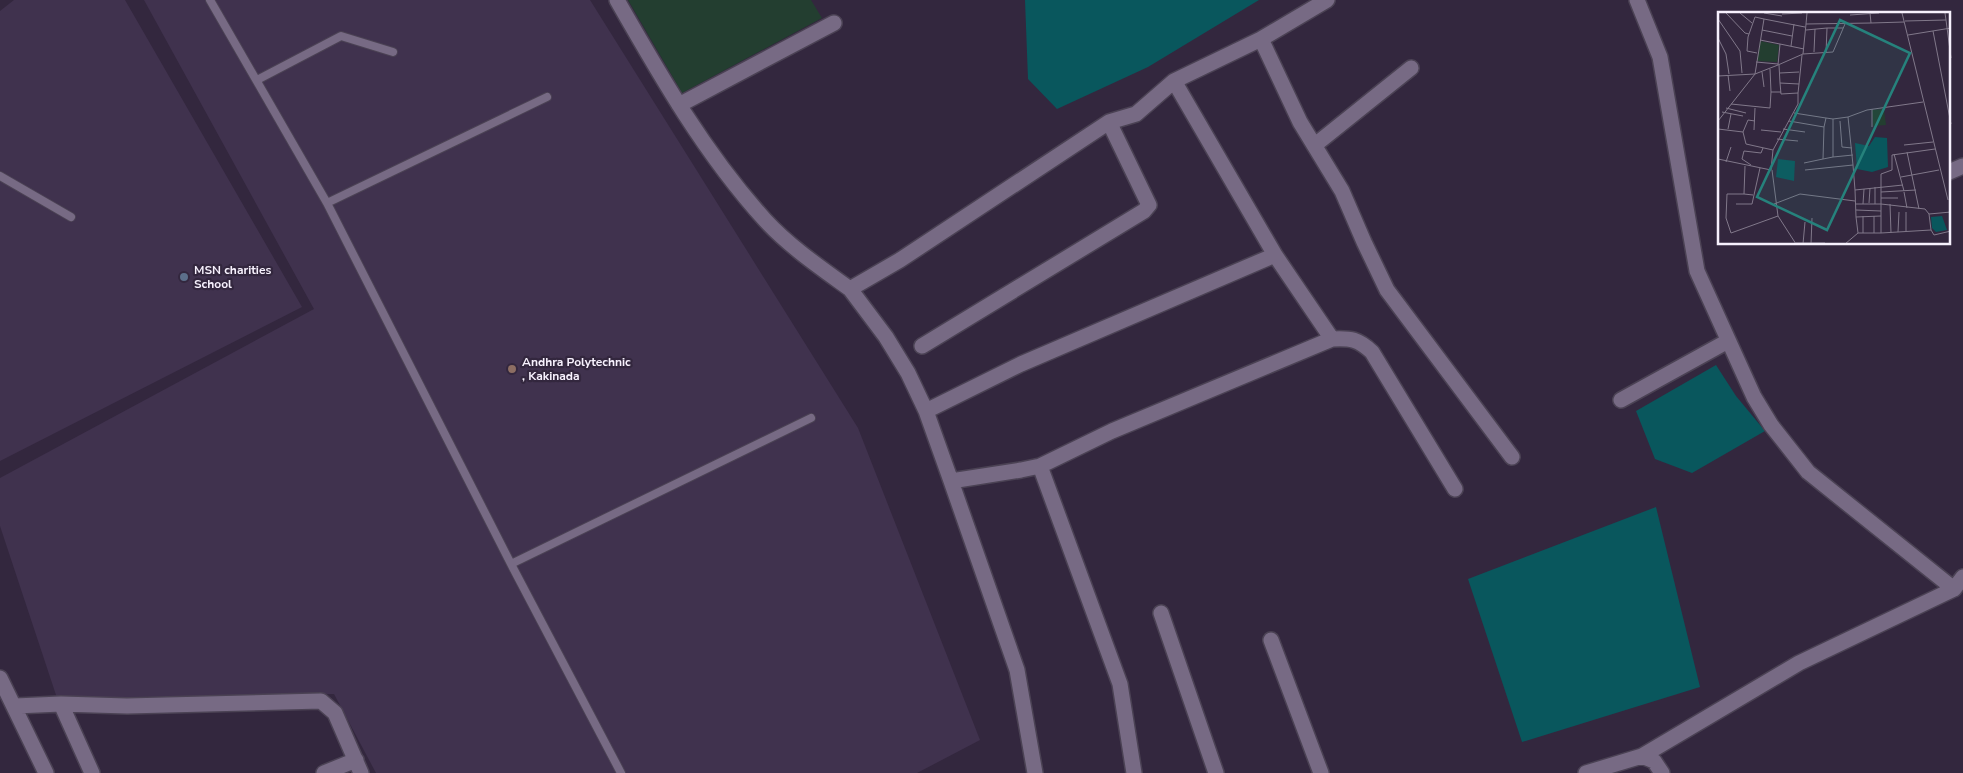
<svg xmlns="http://www.w3.org/2000/svg" width="1963" height="773" font-family="'Nunito Sans',sans-serif">
	<style>
		.built { fill: #40324e }
		.green { fill: #233e30 }
		.water { fill: #09575d }
		.lines { fill: none; stroke-linecap: round; stroke-linejoin: round }
		.lane-casing { stroke: #4b4254; stroke-width: 10 }
		.street-casing { stroke: #4b4254; stroke-width: 18 }
		.lane { stroke: #776a84; stroke-width: 8 }
		.street { stroke: #776a84; stroke-width: 15 }
		.service-dot { fill: #5c6f8a; stroke: #33273e; stroke-width: 2 }
		.education-dot { fill: #8d6e63; stroke: #33273e; stroke-width: 2 }
		.labels { text-anchor: middle; stroke-width: 4.5; stroke-linejoin: round; paint-order: stroke }
		.poi-label { font-size: 12px; font-weight: bold; fill: #f7f1fd; stroke: #33273e; text-anchor: start }
		.inset-road { fill: none; stroke: #81788a; stroke-width: 1 }
		.view { fill: #26827c; fill-opacity: 0.15; stroke: #26827c; stroke-width: 2.5 }
		.inset-edge { fill: none; stroke: #f7f1fd; stroke-width: 2.5 }
	</style>
	<rect width="100%" height="100%" fill="#33273e"/>
	<!-- built -->
	<path class="built" d="M14,0H125L302,307L0,461V11Z
		M144,0H590L858,428L980,740L917,773H376L334,694L57,698L0,526V478L314,309Z"/>
	<!-- green -->
	<path class="green" d="M628,0H811L822,18L682,93Z"/>
	<!-- water -->
	<path class="water" d="M1025,0H1259L1148,67L1057,109L1028,79Z
		M1716,365L1736,396L1765,431L1692,473L1655,459L1636,411Z
		M1656,507L1700,687L1522,742L1468,579Z"/>
	<g class="lines">
		<defs>
			<path id="lane" d="M210,0L327,203L511,564L621,773
				M257,80L341,36L393,52
				M0,176L71,217
				M327,203L547,97
				M511,564L811,418"/>
			<path id="street" d="M617,0C661,77 705,154 765,220C790,247 821,268 850,289
				M1637,0L1660,57L1697,271L1754,397L1771,425L1808,472L1954,589
				M1261,39L1327,0
				M1174,81L1275,255
				M679,105L834,23
				M1315,145L1411,68
				M1949,172L1963,166
				M1332,339C1351,338 1358,339 1372,352L1455,489
				M922,346L1144,211L1149,205L1109,122
				M1621,400L1728,341
				M926,411L908,373L886,337L850,289L900,260L1109,122L1136,114L1174,81L1261,39L1300,122L1342,191L1364,242L1387,290L1512,457
				M951,481L926,411L1021,364L1275,255L1332,339L1112,431L1040,466
				M1161,613L1216,773
				M1271,640L1321,773
				M0,678L46,773
				M61,704L92,773
				M15,706L61,704L127,706L321,701L335,713L361,773
				M1642,756L1799,663L1954,589L1963,577
				M324,773L356,760
				M1035,773L1017,670L951,481L1021,470L1040,466L1120,684L1134,773
				M1586,773L1642,756L1654,761L1662,773"/>
		</defs>
		<!-- lane casing -->
		<use href="#lane" class="lane-casing"/>
		<!-- street casing -->
		<use href="#street" class="street-casing"/>
		<!-- lane -->
		<use href="#lane" class="lane"/>
		<!-- street -->
		<use href="#street" class="street"/>
	</g>
	<!-- markers -->
	<circle class="service-dot" cx="184" cy="277" r="5"/>
	<circle class="education-dot" cx="512" cy="369" r="5"/>
	<g class="labels">
		<!-- poi labels -->
		<g class="poi-label">
			<text x="194" y="274">MSN charities<tspan x="194" dy="14">School</tspan></text>
			<text x="522" y="366">Andhra Polytechnic<tspan x="522" dy="14">, Kakinada</tspan></text>
		</g>
	</g>
	<!-- overview -->
	<g transform="translate(1718 12)">
		<rect width="232" height="232" fill="#33273e"/>
		<path d="M42,29L61,33L59,50L39,49ZM166,97L168,113L155,114L154,98Z" fill="#233e30"/>
		<path d="M157,125L169,126L170,155L154,160L139,157L137,131L151,134ZM60,147L77,149L76,169L58,165ZM224,204L229,218L218,220L214,216L213,205Z" fill="#09575d"/>
		<path class="inset-road" d="M8,1L27,21L31,22M22,1L34,11M46,1L64,4M89,1L88,12L153,11M152,1L153,11L186,10M184,1L230,188M64,2L84,1M132,3L161,1M0,7L22,39L24,61M228,8L233,46M187,9L228,8L227,1M88,12L85,42L115,40L127,12M44,18L74,24M88,18L109,16M215,19L233,112M190,23L233,16M0,26L8,42L11,62M42,28L62,32M73,34L76,12M96,40L97,17M39,41L29,39L30,25L37,5L46,7M108,41L109,16H125M85,42L60,53L62,32L86,37M38,50L60,52M60,53L37,62L46,7L87,15M61,53L62,71L81,72L84,43M52,57L53,80H63M44,60L46,75M62,61L81,60M10,63L12,79M0,64L37,62L0,109M62,71L63,82L80,81L81,72M13,92L52,96L53,80M8,96L28,101M154,97V115M4,100L25,104M130,105L149,98L205,90M71,109L106,115L108,106L76,101M122,109L124,135L134,136M106,115L105,147L115,145V107L108,106M0,117L25,120L28,132L55,138M10,117L13,102M65,117L87,120M36,118L37,96M43,118L63,120M25,120L30,108L37,109M59,127L80,129M186,133L215,130M217,137L174,143V158L163,162V192L207,197L211,202L233,200M189,140L201,197M176,142L186,179M0,144V116M115,145L135,143M0,147L53,158L55,138L80,92V81M8,150L13,135M86,151L105,147M33,153L24,147L26,139L43,141L45,136M135,153L137,178M27,154L26,182L35,183M54,158L60,204L78,232M87,158L135,153L130,105L115,107M183,165L221,158M163,180L198,178M186,180L189,196M26,182H9L8,206L13,221L60,204M163,186H180M151,191L152,176M18,192H34L42,156M56,192L82,182L137,189M138,192H163V221L213,218L216,223L233,219M145,192L146,177M157,192V175M172,192L173,221M138,198L163,199M211,202L213,218M163,204L138,205L137,178L185,173M138,205L140,221M188,219V200M180,220L181,200M145,221V204M156,221V204M78,231H107M85,232L87,210M93,232L94,206M127,232L140,221H163"/>
		<path class="view" d="M122,8L192,41L109,218L39,185Z"/>
		<rect width="232" height="232" class="inset-edge"/>
	</g>
</svg>
